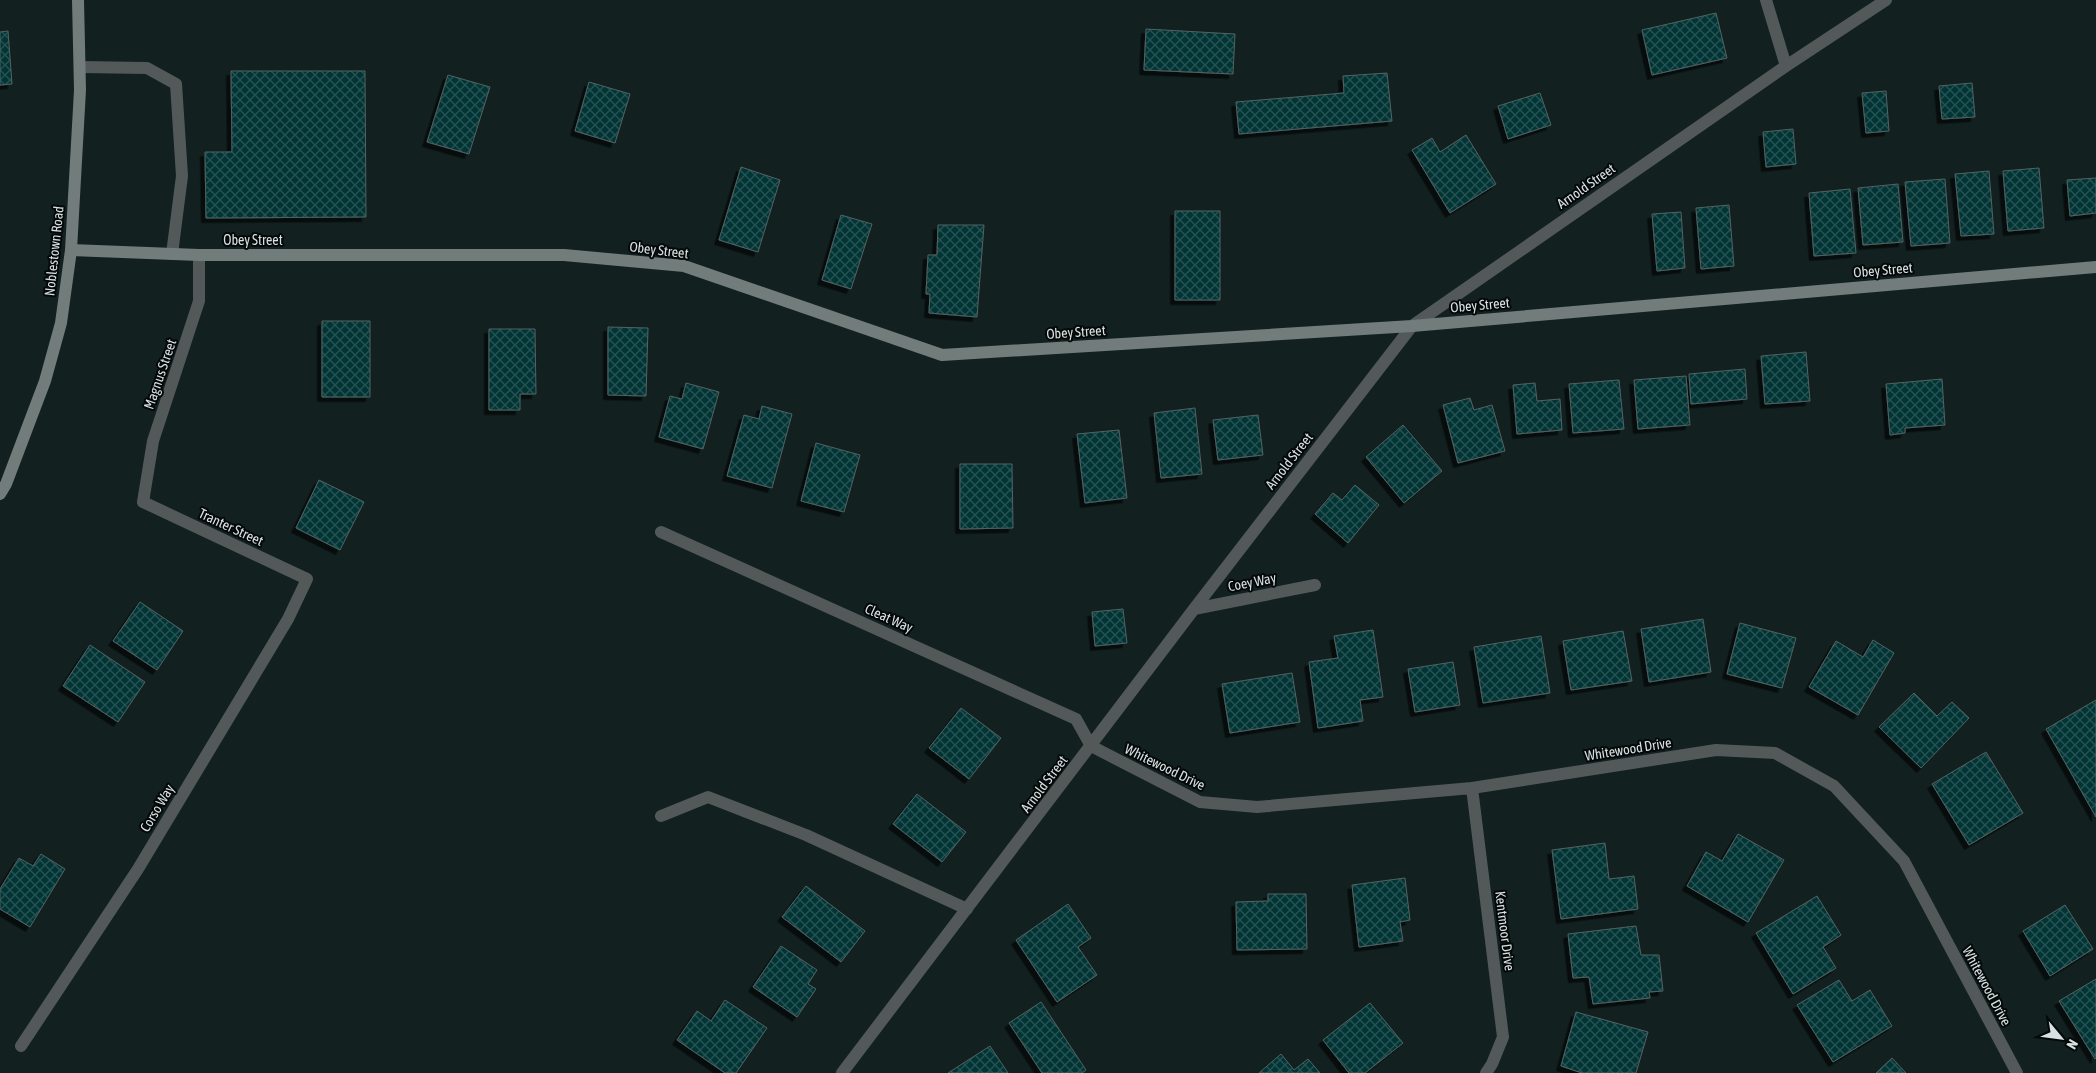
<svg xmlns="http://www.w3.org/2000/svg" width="2096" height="1073" font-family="'Asap Condensed',sans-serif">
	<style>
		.building { fill: url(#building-cross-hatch); stroke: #536262; filter: url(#shadow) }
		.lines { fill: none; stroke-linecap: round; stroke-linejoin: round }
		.lane { stroke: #535959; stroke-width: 12 }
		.street { stroke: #535959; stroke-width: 12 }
		.secondary { stroke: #717c7b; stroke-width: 12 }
		.labels { text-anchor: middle; stroke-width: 4; stroke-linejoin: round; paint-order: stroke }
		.street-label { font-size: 14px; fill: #d9e1e1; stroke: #040808 }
	</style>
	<defs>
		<pattern id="building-cross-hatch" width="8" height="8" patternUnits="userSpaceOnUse" patternTransform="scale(1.25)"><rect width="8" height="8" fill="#043536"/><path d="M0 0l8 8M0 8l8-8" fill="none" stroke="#285253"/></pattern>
		<filter id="shadow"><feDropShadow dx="-4.5" dy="4.5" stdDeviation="0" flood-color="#0009"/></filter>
	</defs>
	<rect width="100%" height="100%" fill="#122020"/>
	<!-- building -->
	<path class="building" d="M1716,13L1727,58L1652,75L1642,30Z
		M1146,29L1235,34L1233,74L1144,70Z
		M8,31L12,84L0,85V32Z
		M231,71H365L366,217L206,218L205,152H232Z
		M1387,73L1392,121L1239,134L1236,102L1344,93L1343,76Z
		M448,75L490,87L469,154L427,142Z
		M589,82L630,94L615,143L575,131Z
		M1972,83L1975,117L1942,119L1939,86Z
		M1886,91L1889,131L1866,133L1862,93Z
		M1540,93L1551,125L1508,139L1498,106Z
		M1793,129L1796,164L1766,167L1763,132Z
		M1466,135L1496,184L1450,213L1412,150L1432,138L1440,152Z
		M741,167L780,180L758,252L719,240Z
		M2039,168L2044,228L2008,231L2003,171Z
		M1989,171L1994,234L1961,236L1955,174Z
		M2096,178V213L2070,216L2067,180Z
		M1945,179L1950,243L1911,246L1905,182Z
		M1898,184L1903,242L1863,245L1858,188Z
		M1850,189L1856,253L1814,256L1809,193Z
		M1729,205L1734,266L1701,269L1696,208Z
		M1175,211H1220V300H1175Z
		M1681,212L1685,268L1657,271L1652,214Z
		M841,215L872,224L851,289L822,280Z
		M938,225H984L977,317L929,313L930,294H926L928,255H937Z
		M322,321H370V397H322Z
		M608,327L648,328L646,396L608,395Z
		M489,329H535L536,394H520V410H489Z
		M1806,352L1810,401L1765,404L1761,356Z
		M1745,369L1747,399L1691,404L1689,374Z
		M1686,376L1690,425L1638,429L1634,380Z
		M1942,379L1945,425L1905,428V433L1890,435L1886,384Z
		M1619,380L1624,429L1573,433L1569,384Z
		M686,383L719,392L703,449L659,437L670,396L682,399Z
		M1535,383L1537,401L1560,399L1562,430L1517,434L1513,385Z
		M1470,398L1474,410L1492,405L1505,451L1458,463L1443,405Z
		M762,406L792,414L772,488L727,476L744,415L759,419Z
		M1195,408L1202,474L1161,478L1154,413Z
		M1258,415L1263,455L1218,460L1213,420Z
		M1403,425L1442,471L1404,503L1366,457Z
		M1119,430L1127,498L1085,503L1077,434Z
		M816,443L860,455L844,512L801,501Z
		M960,464H1012L1013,528L960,529Z
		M319,480L364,502L340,550L296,528Z
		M1355,485L1379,505L1348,543L1315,514L1333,493L1342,500Z
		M140,602L183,631L157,670L113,641Z
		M1123,609L1127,643L1095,646L1092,612Z
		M1703,619L1711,672L1649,682L1641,629Z
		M1740,623L1796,638L1782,688L1727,674Z
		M1373,630L1383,697L1360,700L1363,721L1318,728L1309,662L1338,658L1334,636Z
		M1623,631L1632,681L1571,690L1563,641Z
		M1541,636L1550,693L1483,703L1474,647Z
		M1873,640L1894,653L1858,715L1809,687L1836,641L1863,657Z
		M90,645L145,682L118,722L63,686Z
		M1453,662L1460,705L1415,712L1408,669Z
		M1292,673L1300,722L1230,733L1222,684Z
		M1914,693L1937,716L1952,702L1969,718L1921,768L1879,727Z
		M2096,700V817L2046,729Z
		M961,708L1001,738L969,779L929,748Z
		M1986,752L2023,813L1969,845L1932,784Z
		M917,794L966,832L942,862L893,824Z
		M1738,834L1784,860L1748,922L1687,886L1706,852L1722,861Z
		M1605,843L1609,879L1634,876L1638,909L1561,919L1552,850Z
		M41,854L65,869L30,927L0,909V889L19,858L33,866Z
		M1405,878L1410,920L1400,922L1403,941L1359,947L1352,885Z
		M806,886L865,931L841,962L782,917Z
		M1268,894H1306L1307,949L1237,950L1236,902L1268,901Z
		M1817,896L1841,935L1823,947L1836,968L1793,994L1756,933Z
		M1068,904L1091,938L1078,947L1097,975L1057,1002L1016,940Z
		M2065,905L2093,949L2050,976L2023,931Z
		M1636,926L1641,955H1659L1663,991L1649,992L1650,998L1593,1004L1589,977L1573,978L1568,934Z
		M781,946L817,970L808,984L816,989L797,1017L753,987Z
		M2096,979V1058L2095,1059L2059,1001Z
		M1839,980L1852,1001L1870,990L1892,1026L1833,1062L1797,1005Z
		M725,1000L767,1028L736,1073H725L677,1040L697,1011L711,1021Z
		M1041,1002L1086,1070L1082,1073H1042L1009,1023Z
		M1370,1003L1403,1043L1365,1073H1349L1323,1040Z
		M1576,1012L1648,1032L1636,1073H1582L1561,1066Z
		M990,1046L1008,1073H948Z
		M1281,1054L1294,1070L1308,1059L1320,1073H1259Z
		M1892,1058L1906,1073H1876Z"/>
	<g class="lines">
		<!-- lane -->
		<path class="lane" d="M80,67L147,68L176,84L182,176L172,254
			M1194,609L1315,585"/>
		<!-- street -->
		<path class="street" d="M1766,0L1786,66
			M661,532L1076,719L1091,746L1200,802L1257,807L1472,788L1716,750L1775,753L1834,786L1904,861L2017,1073
			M1472,788L1503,1037L1492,1064L1486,1073
			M661,816L708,797L806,835L967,909
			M21,1046L138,869L288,619L307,579L143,502L153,441L199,301V255
			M842,1073L1194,609L1412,326L1786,66L1886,0"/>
		<!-- secondary -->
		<path class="secondary" d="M71,250L199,255H564L684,266L942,355L1412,326L2096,267
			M0,494L6,484L45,381L61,323L71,250L80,90L78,0"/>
	</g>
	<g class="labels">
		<!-- street labels -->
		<g class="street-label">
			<text transform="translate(1586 186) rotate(-35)" y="5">Arnold Street</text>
			<text x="253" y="245">Obey Street</text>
			<text transform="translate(659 250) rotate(7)" y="5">Obey Street</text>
			<text transform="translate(54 251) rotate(-84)" y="5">Noblestown Road</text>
			<text transform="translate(1883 270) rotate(-5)" y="5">Obey Street</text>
			<text transform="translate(1480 305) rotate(-5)" y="5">Obey Street</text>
			<text transform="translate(1076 332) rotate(-4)" y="5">Obey Street</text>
			<text transform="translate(160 374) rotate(-71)" y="5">Magnus Street</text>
			<text transform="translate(1289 461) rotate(-52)" y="5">Arnold Street</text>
			<text transform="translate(231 527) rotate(25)" y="5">Tranter Street</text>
			<text transform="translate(1252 582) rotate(-11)" y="5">Coey Way</text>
			<text transform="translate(889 618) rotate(24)" y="5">Cleat Way</text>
			<text transform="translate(1628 749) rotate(-9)" y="5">Whitewood Drive</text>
			<text transform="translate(1165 767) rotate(26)" y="5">Whitewood Drive</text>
			<text transform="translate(1044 784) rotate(-53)" y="5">Arnold Street</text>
			<text transform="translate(157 808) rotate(-59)" y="5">Corso Way</text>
			<text transform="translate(1505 931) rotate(83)" y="5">Kentmoor Drive</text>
			<text transform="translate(1987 986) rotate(62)" y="5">Whitewood Drive</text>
		</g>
	</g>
	<!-- north arrow -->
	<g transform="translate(2061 1038) rotate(119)" stroke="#040808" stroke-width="4" paint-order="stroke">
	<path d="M0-4L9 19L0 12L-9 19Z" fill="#d9e1e1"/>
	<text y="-8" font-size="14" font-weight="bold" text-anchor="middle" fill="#d9e1e1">N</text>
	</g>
</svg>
